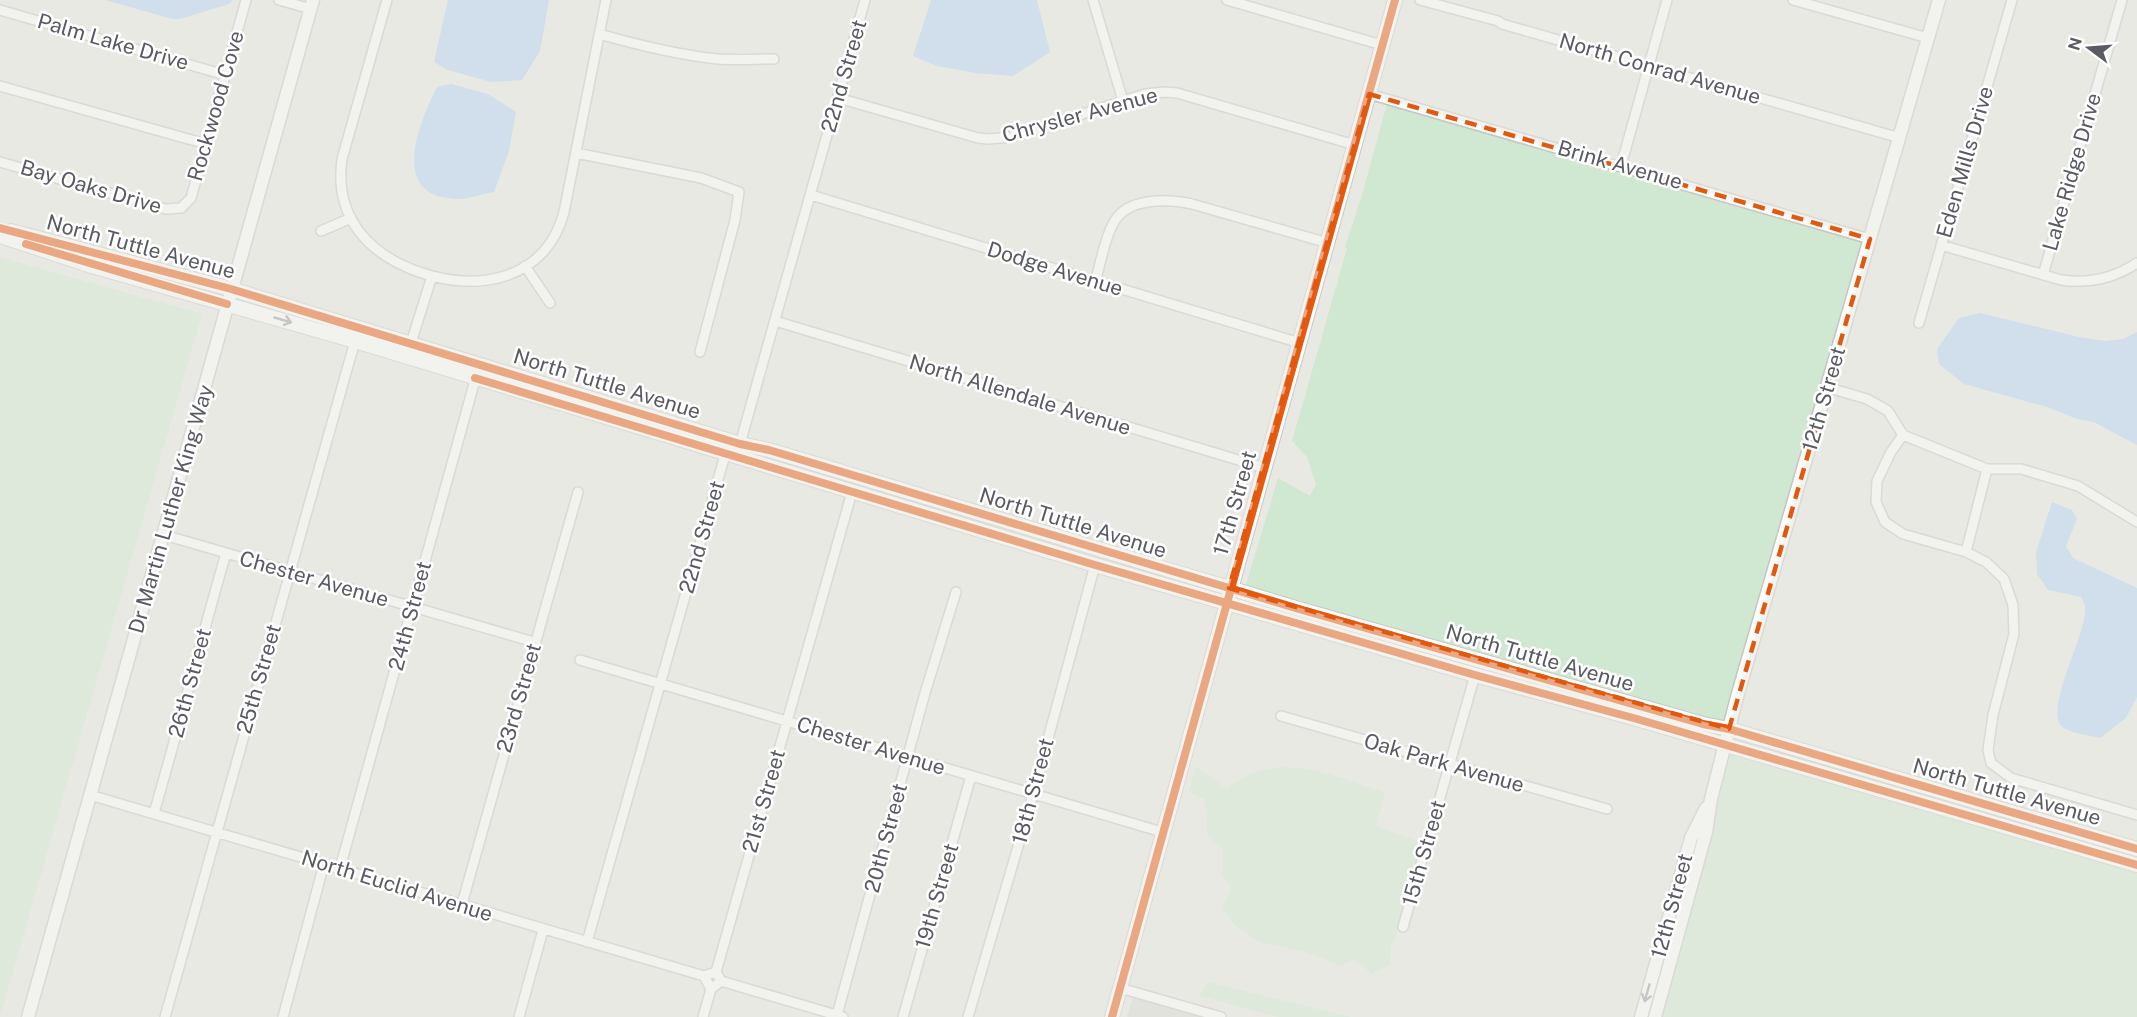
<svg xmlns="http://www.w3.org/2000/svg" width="2137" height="1017" font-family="'Public Sans',sans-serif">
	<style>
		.industrial { fill: #d9d9d3 }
		.green { fill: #d0e7d1 }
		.water { fill: #b4d0f7 }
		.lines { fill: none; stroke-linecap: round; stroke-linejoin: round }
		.minor-casing { stroke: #c5c5c5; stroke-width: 12 }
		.tertiary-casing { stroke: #c5c5c5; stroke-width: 15 }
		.secondary-casing { stroke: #c7c8c8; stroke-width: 16 }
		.minor { stroke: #fcfcfb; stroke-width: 9 }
		.tertiary { stroke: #fcfcfb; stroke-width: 12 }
		.secondary { stroke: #fcfcfb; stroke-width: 14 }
		.cycleway-casing { stroke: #fff; stroke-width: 11 }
		.cycleway { stroke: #e8590c; stroke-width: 8 }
		.oneway { stroke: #9a9b9f }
		.marked { fill: none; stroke: #e15910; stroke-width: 4.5; stroke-dasharray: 12 8; stroke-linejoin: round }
		.labels { text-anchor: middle; stroke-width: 5; stroke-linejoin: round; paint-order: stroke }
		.street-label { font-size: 21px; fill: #595b62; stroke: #fff }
	</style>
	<rect width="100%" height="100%" fill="#e9e9e3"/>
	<!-- industrial -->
	<path class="industrial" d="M1133,996L1205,1017H1127Z"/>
	<!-- green -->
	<path class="green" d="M1387,103L1864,241L1725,724L1245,588L1278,478L1310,496L1316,484L1307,457L1292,441L1347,248L1345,247L1362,195Z
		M0,257L202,314L0,1017Z
		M1728,752L2137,870V1017H1660Z
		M1196,766L1227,789C1274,747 1333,776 1385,793L1376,826L1422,843L1398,930L1391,946L1390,964L1372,974L1354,959L1341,966L1303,951L1259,942L1234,924L1222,908L1231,888L1222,876L1223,850L1207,835L1205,800L1189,791Z
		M1207,982L1351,1017H1278L1200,996Z"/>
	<!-- water -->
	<path class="water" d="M105,0H233L229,4L180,19H172Z
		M448,0H549L540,51L522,80L491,82L448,70L434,62Z
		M931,0H1037L1050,52L1013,76L975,73L937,66L913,56Z
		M451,84L488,94L516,112L509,151L494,192C483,194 469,199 458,199C388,198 418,125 437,87Z
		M1980,313L2079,337L2105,341L2123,339L2137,332V445L2094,422L2077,419L2047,407L1964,384L1939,364L1937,349L1959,318Z
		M2052,502L2072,510L2077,519L2066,546L2073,558L2137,588V697L2126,718L2100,738C2089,735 2074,734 2064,728C2040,715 2089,631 2085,606C2085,605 2082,598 2081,597L2048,590L2037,574L2036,552Z"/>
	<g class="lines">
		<defs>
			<path id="minor" d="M279,0L311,9
				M387,0L342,159C334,217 368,254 419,272C478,293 546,280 564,212L606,0
				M1093,0L1123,101
				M1227,0L1382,45
				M1420,0L1498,21L1502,24L1900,138
				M1793,0L1928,38
				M0,10L225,75
				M599,34C638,45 677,55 718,59C737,60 756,59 774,59
				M0,86L206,144
				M1369,94L1870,239
				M838,98L978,138L989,139L1011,137L1145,94L1165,92L1177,93L1355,145
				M576,153L701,178L739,192L735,220L700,352
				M0,162L166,209L181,208L191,198L246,0
				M1621,166L1667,0
				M811,195L1300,343
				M321,231L351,218
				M1941,245L2061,280C2089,284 2113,279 2137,263
				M525,266L550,303
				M2043,275L2122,0
				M1095,282C1101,263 1104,239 1114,222C1128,197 1168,199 1192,204L1328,243
				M775,321L1265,468
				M1919,323L2012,0
				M411,343L432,276
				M1826,387L1867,399L1888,411L1903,435L1987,469H2021L2078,486L2137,522
				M1903,435L1891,452L1877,481L1876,502L1885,522L1903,534L1966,552L1986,562L2004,579L2013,605L2014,634L1993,715L1988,750L1991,763L2011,778L2137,815
				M164,535L534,642
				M1966,552L1987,469
				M580,660L1162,832
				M1281,716L1607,809
				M90,795L704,976
				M154,813C179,727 201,640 226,553
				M340,868L477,373
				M462,904L578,492
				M1403,927L1475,675
				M587,942L725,455L740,444L865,0
				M716,972L852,492
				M716,972L721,981L711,989L704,976Z
				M721,981L843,1017
				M1120,988L1221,1017
				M837,1015L925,693L956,592
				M165,1017L355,341
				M283,1017L324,864
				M519,1017L543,930
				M703,1017L711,989
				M903,1017L971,776
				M968,1017L1029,809L1095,565"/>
			<path id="tertiary" d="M28,1017L313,0
				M1641,1017L1691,838L1706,808
				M1655,1017L1706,832L1711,799L1737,697L1939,0"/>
			<path id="secondary" d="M11,231L231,289L740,444L769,450L1299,609L1703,724L1729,729L2137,849
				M0,236L92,266L355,341L1095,565L1475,675L1637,719L2137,865
				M1112,1017C1205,678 1301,339 1395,0"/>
		</defs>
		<!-- minor casing -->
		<use href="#minor" class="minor-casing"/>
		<!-- tertiary casing -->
		<use href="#tertiary" class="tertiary-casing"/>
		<!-- secondary casing -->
		<use href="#secondary" class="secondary-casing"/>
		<!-- minor -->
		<use href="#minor" class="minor"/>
		<!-- tertiary -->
		<use href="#tertiary" class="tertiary"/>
		<!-- secondary -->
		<use href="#secondary" class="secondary"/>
		<defs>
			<path id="cycleway" d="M0,228L231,289L740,444L769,450L1299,609L1703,724L1729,729L2137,849
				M26,244L227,304
				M475,378L1095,565L1475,675L1637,719L2137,865
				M1112,1017C1205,678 1301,339 1395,0"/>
		</defs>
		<!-- cycleway casing -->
		<use href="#cycleway" class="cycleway-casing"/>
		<!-- cycleway -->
		<use href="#cycleway" class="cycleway"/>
	</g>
	<!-- one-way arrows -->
	<defs><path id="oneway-shaft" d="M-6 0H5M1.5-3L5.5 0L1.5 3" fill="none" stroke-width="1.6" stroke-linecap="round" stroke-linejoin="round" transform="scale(1.5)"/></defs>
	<g class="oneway">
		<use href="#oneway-shaft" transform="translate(283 320) rotate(16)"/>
		<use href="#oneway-shaft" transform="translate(1647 993) rotate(106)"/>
	</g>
	<!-- marked area -->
	<path d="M0 0H2137V1017H0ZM1369,94L1870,239L1729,729L1229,588Z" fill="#e9e9e3" fill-opacity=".55" fill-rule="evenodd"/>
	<path class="marked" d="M1369,94L1870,239L1729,729L1229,588Z"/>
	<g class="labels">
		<!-- street labels -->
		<g class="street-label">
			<text transform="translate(113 42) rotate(16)" y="7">Palm Lake Drive</text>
			<text transform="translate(1660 69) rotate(16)" y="7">North Conrad Avenue</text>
			<text transform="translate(844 76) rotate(-74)" y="7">22nd Street</text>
			<text transform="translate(216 106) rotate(-74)" y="7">Rockwood Cove</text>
			<text transform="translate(1080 115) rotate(-15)" y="7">Chrysler Avenue</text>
			<text transform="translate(1965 162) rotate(-74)" y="7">Eden Mills Drive</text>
			<text transform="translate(1620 165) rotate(16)" y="7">Brink Avenue</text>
			<text transform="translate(2072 172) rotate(-74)" y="7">Lake Ridge Drive</text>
			<text transform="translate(91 187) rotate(16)" y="7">Bay Oaks Drive</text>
			<text transform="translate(141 247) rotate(15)" y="7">North Tuttle Avenue</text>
			<text transform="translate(1055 269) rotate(17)" y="7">Dodge Avenue</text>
			<text transform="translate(607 384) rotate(17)" y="7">North Tuttle Avenue</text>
			<text transform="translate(1020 395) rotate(17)" y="7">North Allendale Avenue</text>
			<text transform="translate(1824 399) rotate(-74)" y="7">12th Street</text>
			<text transform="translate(1235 503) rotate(-74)" y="7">17th Street</text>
			<text transform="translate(171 509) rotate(-74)" y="7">Dr Martin Luther King Way</text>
			<text transform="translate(1073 523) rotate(17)" y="7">North Tuttle Avenue</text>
			<text transform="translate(702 537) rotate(-74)" y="7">22nd Street</text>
			<text transform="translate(314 579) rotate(16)" y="7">Chester Avenue</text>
			<text transform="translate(410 616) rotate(-75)" y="7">24th Street</text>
			<text transform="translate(1540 658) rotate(16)" y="7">North Tuttle Avenue</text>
			<text transform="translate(259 679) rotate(-74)" y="7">25th Street</text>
			<text transform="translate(190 683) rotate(-75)" y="7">26th Street</text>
			<text transform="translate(519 698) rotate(-74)" y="7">23rd Street</text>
			<text transform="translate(871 746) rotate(17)" y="7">Chester Avenue</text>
			<text transform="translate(1444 763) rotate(16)" y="7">Oak Park Avenue</text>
			<text transform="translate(1033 791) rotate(-75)" y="7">18th Street</text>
			<text transform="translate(2007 792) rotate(16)" y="7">North Tuttle Avenue</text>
			<text transform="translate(764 801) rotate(-74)" y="7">21st Street</text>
			<text transform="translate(886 838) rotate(-75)" y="7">20th Street</text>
			<text transform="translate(1424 853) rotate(-74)" y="7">15th Street</text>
			<text transform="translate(397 886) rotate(17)" y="7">North Euclid Avenue</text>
			<text transform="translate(937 896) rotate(-74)" y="7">19th Street</text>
			<text transform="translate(1672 906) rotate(-75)" y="7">12th Street</text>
		</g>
	</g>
	<!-- north arrow -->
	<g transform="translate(2089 48) rotate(286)" stroke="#ffffff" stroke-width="4.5" paint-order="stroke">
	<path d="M0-4.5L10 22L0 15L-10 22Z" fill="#595b62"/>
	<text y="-9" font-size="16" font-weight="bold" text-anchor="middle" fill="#595b62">N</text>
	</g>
</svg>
